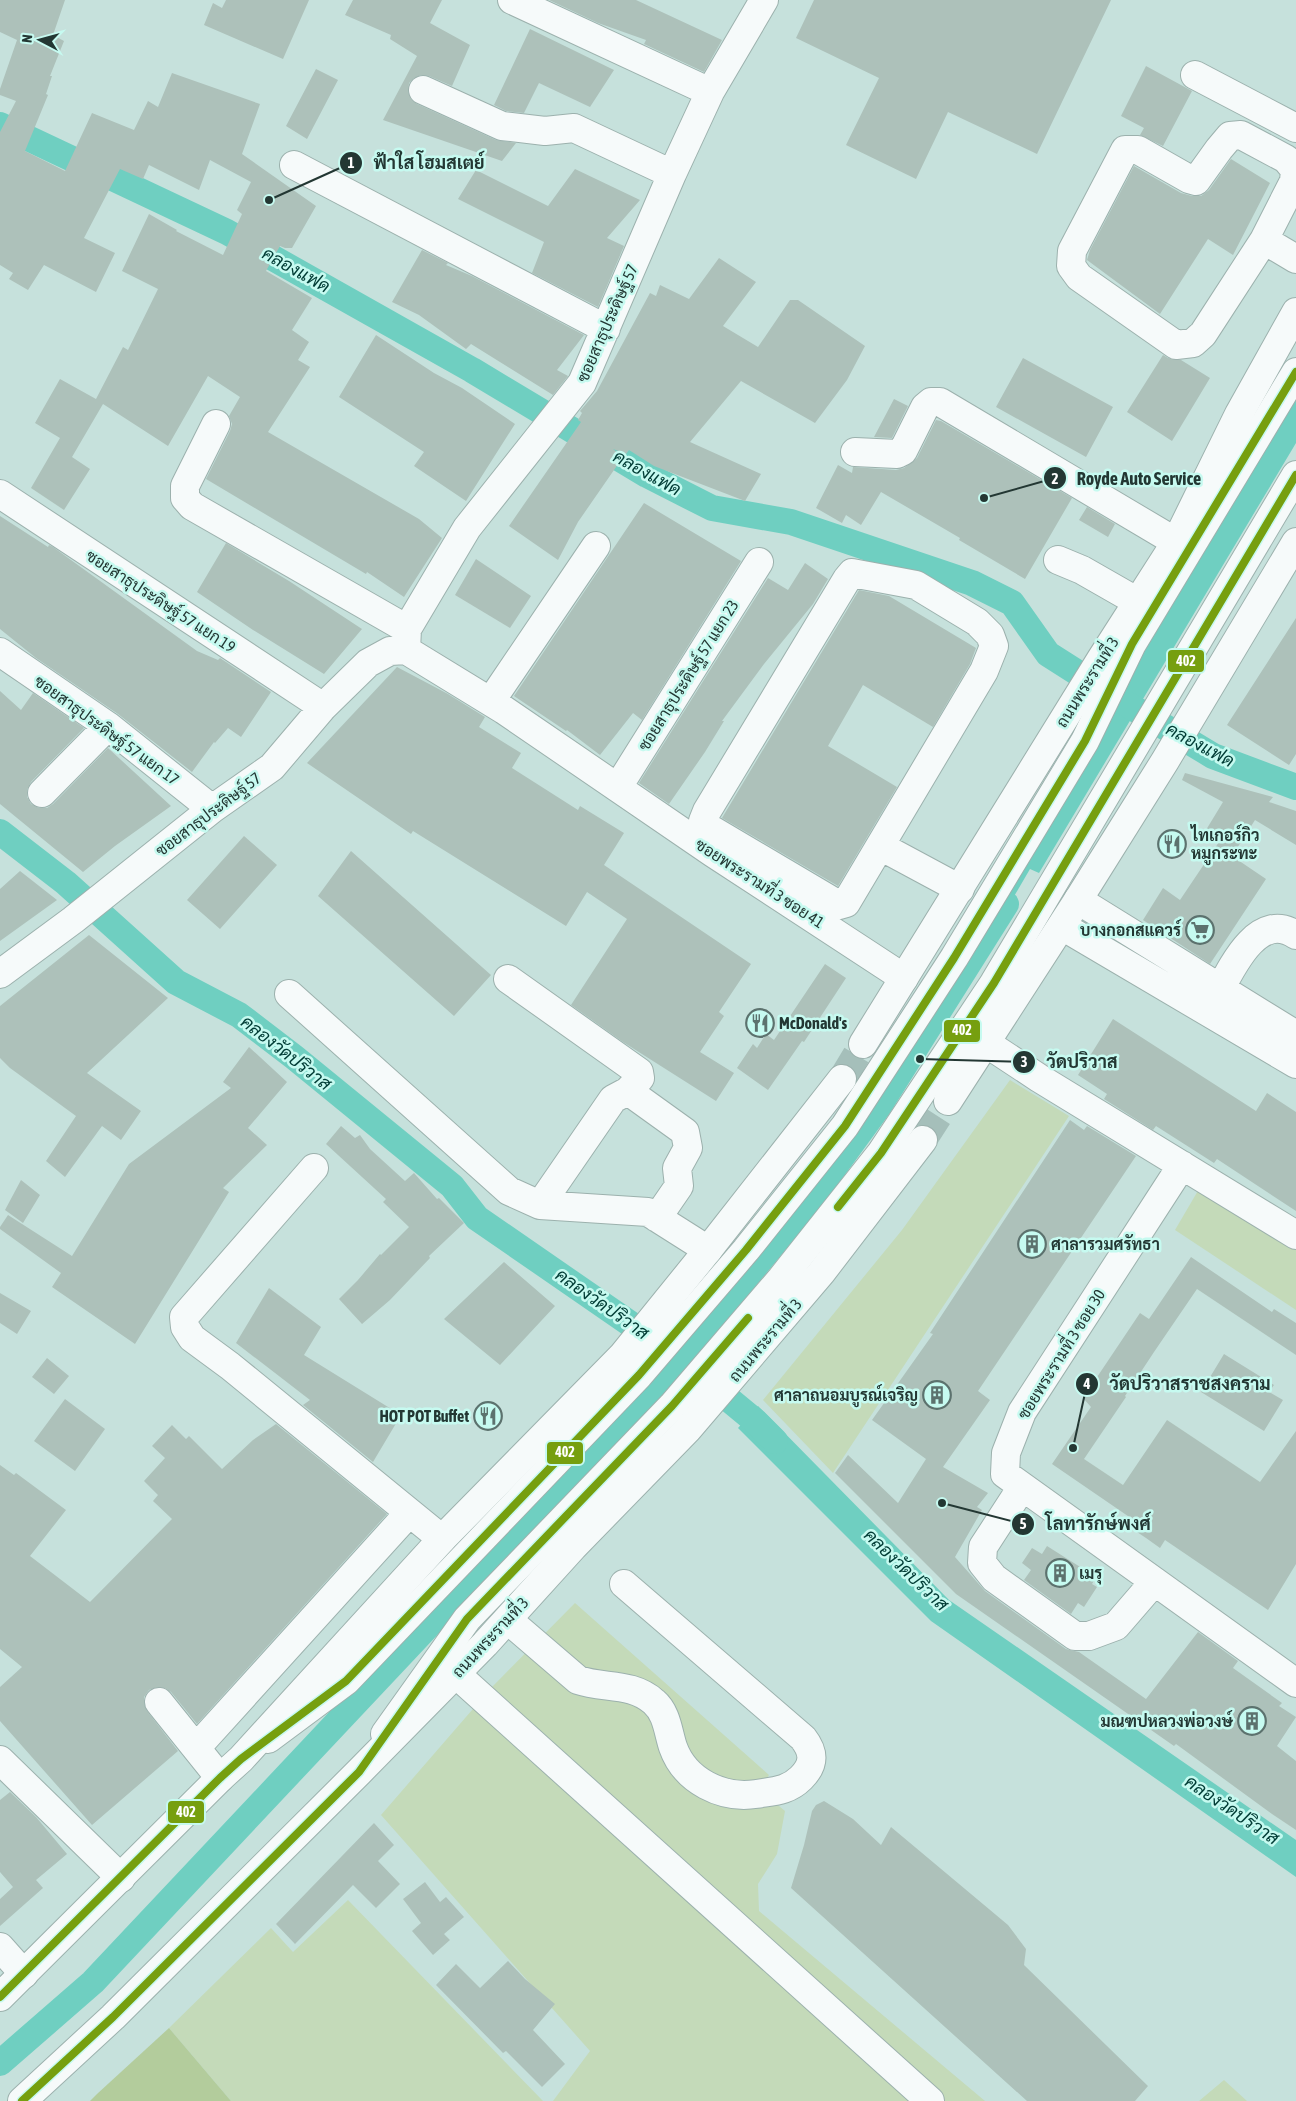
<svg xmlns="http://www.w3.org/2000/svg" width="1296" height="2101" font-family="'Asap Condensed',Sarabun,sans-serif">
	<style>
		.green { fill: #c4dab9 }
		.forest { fill: #b3cc9c }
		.water { fill: #6fcfc1 }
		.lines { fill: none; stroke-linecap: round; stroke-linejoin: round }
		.canal { stroke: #6fcfc1; stroke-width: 26 }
		.building { fill: #adc1ba }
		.major-tunnel { stroke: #a5bfba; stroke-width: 28; stroke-dasharray: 28 14; stroke-linecap: butt }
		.minor-casing { stroke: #9cb1ad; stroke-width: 30 }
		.major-casing { stroke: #9cb1ad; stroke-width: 30 }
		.minor { stroke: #f6fafa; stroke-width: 28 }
		.major { stroke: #f6fafa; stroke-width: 28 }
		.bus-1-casing { stroke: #c6faf0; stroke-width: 11 }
		.bus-1 { stroke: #769f0f; stroke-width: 8 }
		.labels { text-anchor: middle; stroke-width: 5; stroke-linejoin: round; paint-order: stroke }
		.street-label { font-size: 16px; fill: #233733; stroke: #c6faf0 }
		.poi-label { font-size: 16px; font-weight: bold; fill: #233733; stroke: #c6faf0; text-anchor: start }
		.water-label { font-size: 18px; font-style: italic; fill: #003c35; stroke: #c6faf0 }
		.leader { fill: none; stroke: #233733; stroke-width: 2 }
		.callout-dot { fill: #233733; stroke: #c6faf0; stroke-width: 2 }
		.mark-label { font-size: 15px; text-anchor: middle; font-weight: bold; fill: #fff }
		.callout-label { font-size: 18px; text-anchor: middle; font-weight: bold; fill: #233733; stroke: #c6faf0; stroke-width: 5; stroke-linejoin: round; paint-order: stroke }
		.line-badge { stroke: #c6faf0; stroke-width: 2 }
		.badge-label { font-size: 14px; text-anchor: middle; font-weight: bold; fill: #fff }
	</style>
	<rect width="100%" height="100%" fill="#c6e1dc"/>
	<!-- green -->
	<path class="green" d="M1010,1080L1069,1116L833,1473L763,1400L902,1230Z
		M1199,1189L1296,1250V1310L1175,1230Z
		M575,1603L769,1775L760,1790L785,1811L777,1854L758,1884L759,1911L985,2101H553L590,2051L381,1815L492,1687Z
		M348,1900L543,2101H231L169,2028L271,1928L293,1952Z
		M1224,2080L1247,2101H1199Z"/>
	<!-- forest -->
	<path class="forest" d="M169,2028L231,2101H90L97,2094Z"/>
	<!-- water -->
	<path class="water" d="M1296,391V443L1039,873L1030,869L991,936L976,926Z
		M758,1406L949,1600L1296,1840V1877L931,1621L738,1428Z"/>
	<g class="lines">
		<!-- canal -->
		<path class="canal" d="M0,125L227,232L472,370L647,475L712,508L791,522L972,583L1012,603L1048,654L1125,703L1213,756L1296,787
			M0,832L66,883L176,982L239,1015L294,1057L452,1186L477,1218L661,1345
			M703,1378L755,1421L775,1441
			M0,2063L93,1982L680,1358L817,1191L879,1106L1006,904"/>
	</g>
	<!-- building -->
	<path class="building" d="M0,0H65L53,35L64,41L50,76H52L46,94L48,95L25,151L65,171L92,113L134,130L148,101L158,107L172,73L260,104L242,154L316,206L292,248H285L280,246L266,271L312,298L292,330L309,342L298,360L310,367L268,432L419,519L442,538L404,597L367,572L366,574L206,479L230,431L232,424L229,416L240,397L208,376L168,446L103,404L72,457L90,469L64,510L31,488L60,438L35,423L60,379L96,399L123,347L128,350L158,289L122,271L149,214L177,230L176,231L223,255L242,214L237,210L251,182L210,160L199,190L149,165L143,179L120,169L84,238L115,253L96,292L44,265L28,290L9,279L13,273L0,265V132L16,101L0,95V89L17,40L0,32Z
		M226,0H309L283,59L204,25L213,3L222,8Z
		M353,0H442L430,23L470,45L452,86L429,76L421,75L414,78L409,83L408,92L411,99L417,104L496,140L516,143L502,161L383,120L417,56L390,39L391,35L345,15Z
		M549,0H636L722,40L704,72L644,44L646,40L598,23Z
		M814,0H1111L1037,154L948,112L916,179L846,145L879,78L796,38Z
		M530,29L614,70L590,107L539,83L524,113L506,111L494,105Z
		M1146,66L1192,91L1163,146L1140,135L1144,128L1121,116Z
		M316,69L338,80L307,139L286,126Z
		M1231,159L1270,183L1233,255L1208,239L1160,314L1087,260L1090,250L1134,166L1181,193L1192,196H1201L1209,190Z
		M575,169L640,200L607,238L624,246L598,307L532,273L544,242L458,199L476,170L548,206Z
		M422,250L448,263L446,265L472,276L584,335L557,370L568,376L553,395L471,344L466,349L419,315L392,302Z
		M719,258L756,282L723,326L758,347L790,300H798L865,346L847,380L815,423L741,381L690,442L761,474L745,501L654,466L629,450L626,454L613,449L623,457L578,522L558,560L509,526L581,422L578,420L582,413L580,411L597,391L650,293L656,296L660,285L689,299Z
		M376,335L434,373L462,388L515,424L466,501L414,466L424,452L339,397Z
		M1163,355L1168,358L1181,360L1210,378L1172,441L1127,412Z
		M1023,358L1113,407L1086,457L996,407Z
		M894,399L908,406L892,438L874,437Z
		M936,420L941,421L1072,498L1025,579L959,540L960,538L881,492L861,525L846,515L842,523L816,508L838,465L852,473L853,467L896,470L904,468L917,458Z
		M644,503L741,561L642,720L633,713L600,755L567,730L566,731L514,696Z
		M1087,507L1115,524L1108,537L1079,520Z
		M0,516L48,547L49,545L53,547L197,651L218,660L220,658L271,692L241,737L228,728L215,743L214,742L192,772L118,714L36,658L0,629Z
		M226,543L289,581L362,629L324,674L253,630L197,592Z
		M476,559L531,596L510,628L455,595Z
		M805,563L828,579L813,604L764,664L722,721H724L705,752L669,804L639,783L768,578L788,590Z
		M859,590L889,596L976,648L970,664L933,727L863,685L828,746L897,787L838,886L722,818Z
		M1296,618V754L1289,765L1227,725Z
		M397,667L448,694L485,717L479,727L521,753L512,768L578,810L580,806L624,833L604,865L751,964L719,1012L724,1016L700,1052L734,1073L716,1101L623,1042L571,1005L627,919L587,892L566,926L413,831L411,834L307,763Z
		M0,691L21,710L33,693L84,728L31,782L27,790V797L31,804L39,808H47L53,804L108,748L171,806L115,846L83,872L0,804Z
		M1185,773L1273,797L1269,802L1296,811V845L1255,820L1232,856L1266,879L1210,964L1143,920L1163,888L1180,900L1221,839L1206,830L1223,802L1182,780Z
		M244,836L277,865L220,929L187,900Z
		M351,851L491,975L454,1016L318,896Z
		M20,871L57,900L0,941V889Z
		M89,935L168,998L87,1073L141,1111L121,1140L102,1126L65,1177L46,1161L76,1116L10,1068L0,1058V1006Z
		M825,964L846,978L804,1042L802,1041L768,1090L737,1068L753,1044L757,1048L766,1034L774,1040Z
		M1113,1019L1256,1111L1267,1093L1296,1112V1211L1217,1159L1214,1163L1156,1126L1153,1130L1104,1099L1107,1094L1078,1075Z
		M249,1047L287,1082L248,1128L267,1145L223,1188L229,1192L135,1344L52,1287L61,1273L0,1229V1227L8,1215L72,1256L129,1164L231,1088L223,1082Z
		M1070,1120L1084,1130L1087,1126L1136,1156L978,1391L990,1400L943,1467L988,1493L977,1507L982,1510L955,1557L985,1591L1066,1649L1079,1652L1146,1699L1198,1632L1238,1661L1233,1668L1282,1703L1279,1706L1296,1717L1277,1746L1296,1761V1830L1272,1814L1176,1744L1174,1746L956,1594L835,1473L848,1455L898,1503L926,1459L872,1420L933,1334L930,1333Z
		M341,1126L355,1138L360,1135L370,1149L405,1181L414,1173L437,1199L439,1198L464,1223L429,1256L430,1258L390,1300L362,1324L339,1299L358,1280L380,1254L381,1255L409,1227L383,1202L386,1199L326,1144Z
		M21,1180L40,1195L23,1223L5,1210Z
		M1191,1257L1272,1312L1274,1309L1296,1323V1355L1197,1289L1154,1352L1125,1396L1126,1397L1084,1459L1123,1485L1167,1420L1260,1482L1296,1431V1564L1268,1610L1165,1540L1160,1548L1146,1538L1137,1532L1141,1525L1052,1464L1091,1407L1083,1398L1140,1313L1149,1319Z
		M504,1262L555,1306L500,1365L444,1319Z
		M269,1288L321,1327L304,1355L401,1415L373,1462L303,1405L310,1400L236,1343Z
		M0,1293L31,1311L17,1334L0,1323Z
		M1224,1354L1274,1385L1269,1392L1283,1400L1264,1431L1201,1392Z
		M47,1358L69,1376L54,1394L32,1377Z
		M65,1399L105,1429L75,1471L34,1441Z
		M276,1424L387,1514L197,1724L171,1692L165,1688L157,1687L149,1690L144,1697V1704L147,1711L178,1751L92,1825L0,1721V1687L22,1667L0,1649V1465L14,1475L16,1473L66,1510L30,1556L90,1602L172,1519L153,1501L158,1495L144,1481L165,1458L152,1446L172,1425L186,1439L189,1436L222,1469L253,1440Z
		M1047,1546L1096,1577L1092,1584L1097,1587L1084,1607L1078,1603L1071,1614L1024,1580L1031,1570L1022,1563L1032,1548L1042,1554Z
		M10,1792L36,1817L67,1854L36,1880L43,1888L0,1926V1899L13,1887L0,1872V1800Z
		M824,1801L853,1819L881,1845L891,1827L1008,1925L1026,1949L1024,1965L1148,2086L1135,2101H1027L791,1888L804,1845L812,1811L816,1805Z
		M374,1823L394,1845L378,1861L400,1884L376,1908L353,1885L295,1944L276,1924Z
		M425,1882L440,1902L446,1897L464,1917L444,1934L450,1940L433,1955L412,1931L421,1923L403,1899Z
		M508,1961L525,1979L555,2004L533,2030L565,2064L542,2087L506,2051L503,2053L436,1985L456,1964L480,1988Z"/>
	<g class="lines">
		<!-- major-tunnel -->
		<path class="major-tunnel" d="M842,1079L863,1044
			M923,1140L948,1101"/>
		<defs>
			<path id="minor" d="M512,0L710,92
				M1195,75L1296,128
				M423,90L502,126L545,131L574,128L672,174
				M294,165L606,329
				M1264,240L1203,334L1193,343L1176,345L1079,277L1071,266L1072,251L1125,150H1138L1189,179L1196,181L1219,149L1230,136L1241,135L1286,159L1295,170L1294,181L1264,240L1296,259
				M216,424L185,486V498L192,506L407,629
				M855,452L897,454L903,451L925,407L931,402H940L1176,542
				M0,494L323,707
				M1058,560L1082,570L1138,602
				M852,573L916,585L977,622L990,635L994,646L984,671L846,903L839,905L707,827L703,821L707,811L847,579Z
				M406,650L407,629L467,528L582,383L672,174L710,92L764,0
				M0,652L108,726L212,809
				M491,701L596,546
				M618,787L759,562
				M42,793L108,726
				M880,846L960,889
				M1078,900L1296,1035
				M1062,926L1296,1064
				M0,974L73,920L212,809L272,767L323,707L368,663L390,651L406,650L504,710L713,853L904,978
				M508,979L639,1072L640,1078L628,1091
				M289,994L509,1191L540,1205L648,1212L708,1250
				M1213,1003C1228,976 1255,908 1296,935
				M986,1043L1039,1078L1296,1235
				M1182,1165L1022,1412L1006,1453L1005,1474L1296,1683
				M314,1168L184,1317L185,1327L192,1338L230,1366L442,1539
				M540,1205L613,1099L628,1091L685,1132L688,1148L677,1168L679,1186L657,1218
				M1022,1487L983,1547L982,1563L994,1578L1075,1636H1089L1116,1626L1154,1582
				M508,1620L578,1680C604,1689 632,1682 654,1702C667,1713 668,1732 673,1747C685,1781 722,1799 756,1794C774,1791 788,1791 801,1778C815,1764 814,1752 803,1738L624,1584
				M456,1674L930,2101
				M159,1702L220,1778
				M385,1734L467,1619L672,1406L781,1279L881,1153L994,983L1296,475
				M268,1739L346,1681L639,1375L746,1250L845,1126L954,958L1032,829L1085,741L1132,644L1296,372
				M196,1748L409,1513
				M0,1760L121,1878
				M0,1947L24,1974"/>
			<path id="major" d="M863,1044L1101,659L1176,542L1239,414L1296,312
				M948,1101L1078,900L1165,761L1296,542
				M0,1997L220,1778L241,1759L442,1539L623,1355L708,1250L842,1079
				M22,2101L113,2017L359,1772L485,1644L573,1547L688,1429L821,1273L923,1140"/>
		</defs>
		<!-- minor casing -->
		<use href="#minor" class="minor-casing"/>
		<!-- major casing -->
		<use href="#major" class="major-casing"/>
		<!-- minor -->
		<use href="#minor" class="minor"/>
		<!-- major -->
		<use href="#major" class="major"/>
		<defs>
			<path id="bus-1" d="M838,1207L881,1153L994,983L1296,475
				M0,1997L220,1778L241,1759L346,1681L639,1375L746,1250L845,1126L954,958L1085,741L1132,644L1296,372
				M22,2101L113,2017L359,1772L467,1619L672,1406L748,1318"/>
		</defs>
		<!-- bus-1 casing -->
		<use href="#bus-1" class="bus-1-casing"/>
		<!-- bus-1 -->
		<use href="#bus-1" class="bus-1"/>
	</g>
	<!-- icons -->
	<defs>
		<symbol id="restaurant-ring" viewBox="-11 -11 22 22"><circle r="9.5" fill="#c6faf0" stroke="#5c726e" stroke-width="1.5"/><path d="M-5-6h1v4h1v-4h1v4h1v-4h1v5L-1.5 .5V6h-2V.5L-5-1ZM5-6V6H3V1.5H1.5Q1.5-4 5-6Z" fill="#5c726e"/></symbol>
		<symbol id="supermarket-ring" viewBox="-11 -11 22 22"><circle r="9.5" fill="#c6faf0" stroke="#5c726e" stroke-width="1.5"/><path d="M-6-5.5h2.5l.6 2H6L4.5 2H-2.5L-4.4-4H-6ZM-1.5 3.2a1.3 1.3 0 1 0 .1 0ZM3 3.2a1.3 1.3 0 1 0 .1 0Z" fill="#5c726e"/></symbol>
		<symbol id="building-ring" viewBox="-11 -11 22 22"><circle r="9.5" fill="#c6faf0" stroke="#5c726e" stroke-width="1.5"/><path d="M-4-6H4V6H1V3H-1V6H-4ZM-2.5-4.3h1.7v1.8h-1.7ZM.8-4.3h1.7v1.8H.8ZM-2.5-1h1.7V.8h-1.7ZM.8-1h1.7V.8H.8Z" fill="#5c726e"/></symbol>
	</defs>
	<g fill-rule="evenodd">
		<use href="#restaurant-ring" x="1156" y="828" width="32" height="32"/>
		<use href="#supermarket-ring" x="1184" y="914" width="32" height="32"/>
		<use href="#restaurant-ring" x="744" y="1007" width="32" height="32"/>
		<use href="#building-ring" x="1016" y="1228" width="32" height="32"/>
		<use href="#building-ring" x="921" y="1379" width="32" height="32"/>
		<use href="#restaurant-ring" x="472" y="1400" width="32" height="32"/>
		<use href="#building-ring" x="1044" y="1557" width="32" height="32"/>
		<use href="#building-ring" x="1236" y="1705" width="32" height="32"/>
	</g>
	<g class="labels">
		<!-- street labels -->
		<g class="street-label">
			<text transform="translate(607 323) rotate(-66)" y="6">ซอยสาธุประดิษฐ์ 57</text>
			<text transform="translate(161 601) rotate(33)" y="6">ซอยสาธุประดิษฐ์ 57 แยก 19</text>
			<text transform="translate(688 675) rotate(-58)" y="6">ซอยสาธุประดิษฐ์ 57 แยก 23</text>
			<text transform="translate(1087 682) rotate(-58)" y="6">ถนนพระรามที่ 3</text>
			<text transform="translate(107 730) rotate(36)" y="6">ซอยสาธุประดิษฐ์ 57 แยก 17</text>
			<text transform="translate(208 814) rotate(-37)" y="6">ซอยสาธุประดิษฐ์ 57</text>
			<text transform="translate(760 883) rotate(33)" y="6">ซอยพระรามที่ 3 ซอย 41</text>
			<text transform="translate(765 1340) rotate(-50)" y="6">ถนนพระรามที่ 3</text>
			<text transform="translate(1061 1354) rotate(-58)" y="6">ซอยพระรามที่ 3 ซอย 30</text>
			<text transform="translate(490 1637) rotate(-47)" y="6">ถนนพระรามที่ 3</text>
		</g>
		<!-- poi labels -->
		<g class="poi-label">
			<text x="1191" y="841">ไทเกอร์กิว<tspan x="1191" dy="18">หมูกระทะ</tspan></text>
			<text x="1181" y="936" text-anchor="end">บางกอกสแควร์</text>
			<text x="779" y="1029">McDonald's</text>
			<text x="1051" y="1250">ศาลารวมศรัทธา</text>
			<text x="918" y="1401" text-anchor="end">ศาลาถนอมบูรณ์เจริญ</text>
			<text x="469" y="1422" text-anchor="end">HOT POT Buffet</text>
			<text x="1079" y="1579">เมรุ</text>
			<text x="1233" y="1727" text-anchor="end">มณฑปหลวงพ่อวงษ์</text>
		</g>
		<!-- water labels -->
		<g class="water-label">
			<text transform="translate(296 270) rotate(29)" y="6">คลองแฟด</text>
			<text transform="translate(647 473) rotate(29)" y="6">คลองแฟด</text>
			<text transform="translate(1200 745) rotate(28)" y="6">คลองแฟด</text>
			<text transform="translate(286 1053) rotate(38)" y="6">คลองวัดปริวาส</text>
			<text transform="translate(602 1304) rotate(35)" y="6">คลองวัดปริวาส</text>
			<text transform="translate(906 1570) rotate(44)" y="6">คลองวัดปริวาส</text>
			<text transform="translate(1232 1810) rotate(34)" y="6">คลองวัดปริวาส</text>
		</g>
	</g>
	<!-- callouts -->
	<path class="leader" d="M269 200L351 163M984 498L1055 478M920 1059L1024 1062M1073 1448L1087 1384M942 1503L1023 1524"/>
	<g class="callout-dot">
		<circle cx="269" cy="200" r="5"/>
		<circle cx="984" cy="498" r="5"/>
		<circle cx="920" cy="1059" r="5"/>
		<circle cx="1073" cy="1448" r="5"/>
		<circle cx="942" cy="1503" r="5"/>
		<circle cx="351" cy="163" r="12"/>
		<circle cx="1055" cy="478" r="12"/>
		<circle cx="1024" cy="1062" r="12"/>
		<circle cx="1087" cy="1384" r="12"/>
		<circle cx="1023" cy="1524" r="12"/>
	</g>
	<g class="mark-label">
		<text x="351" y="168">1</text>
		<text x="1055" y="484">2</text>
		<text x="1024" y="1067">3</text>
		<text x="1087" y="1389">4</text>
		<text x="1023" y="1529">5</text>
	</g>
	<g class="callout-label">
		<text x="429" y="169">ฟ้าใส โฮมสเตย์</text>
		<text x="1139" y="485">Royde Auto Service</text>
		<text x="1082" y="1068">วัดปริวาส</text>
		<text x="1190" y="1390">วัดปริวาสราชสงคราม</text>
		<text x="1098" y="1530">โลทารักษ์พงศ์</text>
	</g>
	<g class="line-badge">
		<rect x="1167" y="649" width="38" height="24" rx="5" fill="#769f0f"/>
		<rect x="943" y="1019" width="38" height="24" rx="5" fill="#769f0f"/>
		<rect x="546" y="1441" width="38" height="24" rx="5" fill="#769f0f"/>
		<rect x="167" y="1800" width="38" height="24" rx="5" fill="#769f0f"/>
	</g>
	<g class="badge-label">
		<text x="1186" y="666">402</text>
		<text x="962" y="1035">402</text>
		<text x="565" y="1457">402</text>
		<text x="186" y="1817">402</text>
	</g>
	<!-- north arrow -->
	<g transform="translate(40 40) rotate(276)" stroke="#c6faf0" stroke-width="4" paint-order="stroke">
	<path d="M0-4L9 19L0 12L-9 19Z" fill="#233733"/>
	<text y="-8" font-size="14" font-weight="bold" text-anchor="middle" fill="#233733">N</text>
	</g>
</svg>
